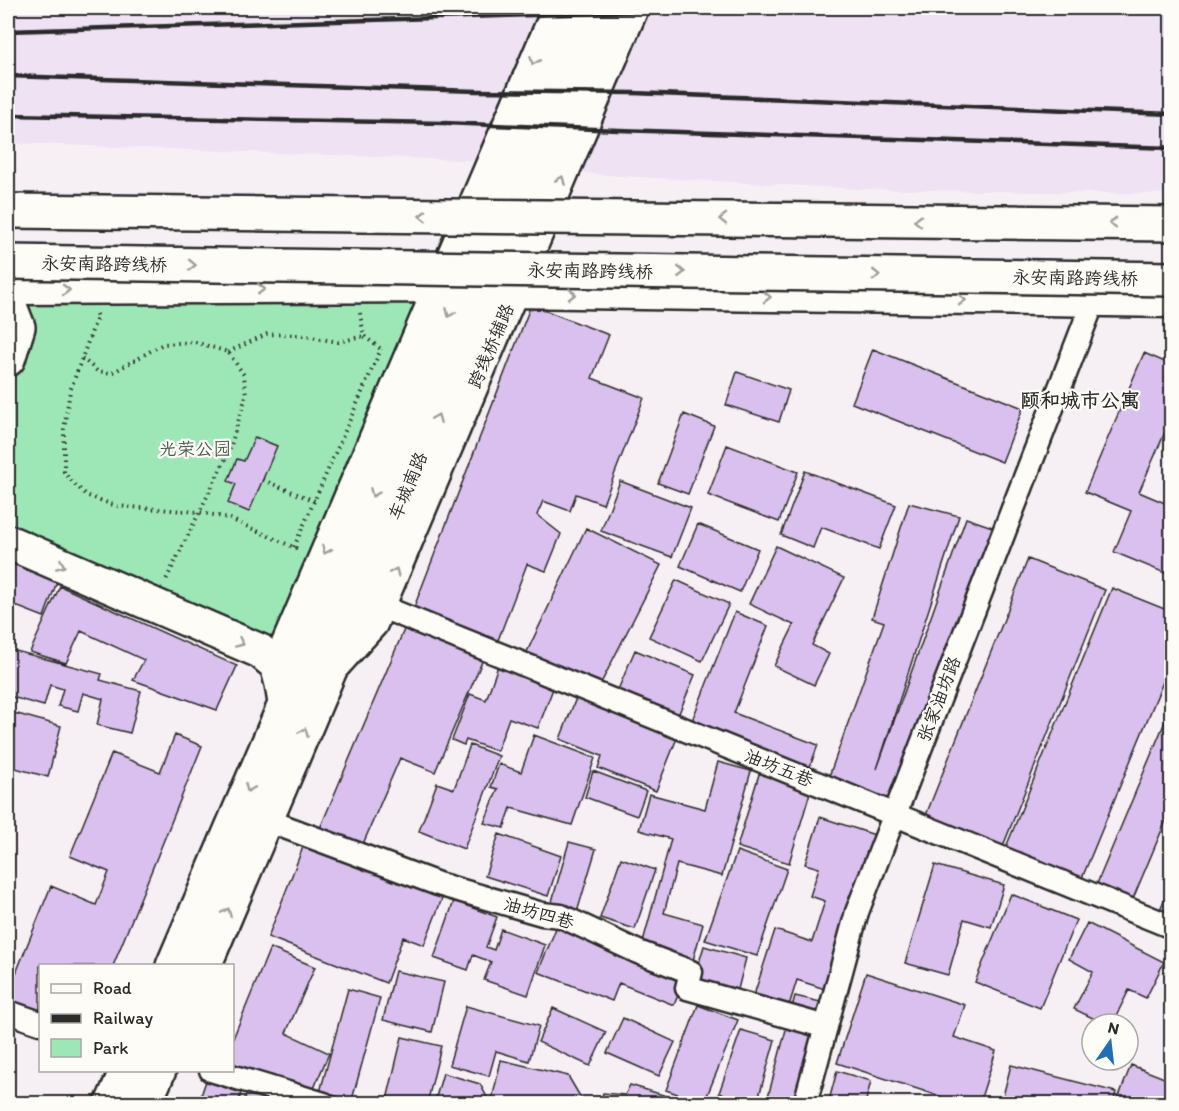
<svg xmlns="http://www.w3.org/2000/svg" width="1179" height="1111" font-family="Itim,'LXGW WenKai TC',sans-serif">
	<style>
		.built { fill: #eee2f3 }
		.green { fill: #9de7b6; stroke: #648970; stroke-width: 1.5 }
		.building { fill: #dac0ee; stroke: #2b2b2b; stroke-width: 1.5 }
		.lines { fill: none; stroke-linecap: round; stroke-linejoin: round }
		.minor-casing { stroke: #2b2b2b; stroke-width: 27 }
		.tertiary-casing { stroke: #2b2b2b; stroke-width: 33 }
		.primary-casing { stroke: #2b2b2b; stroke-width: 38 }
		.path { stroke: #2b2b2b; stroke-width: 4; stroke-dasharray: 1.5 4.5; stroke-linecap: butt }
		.minor { stroke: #fdfcf7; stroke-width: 22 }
		.tertiary { stroke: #fdfcf7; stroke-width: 28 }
		.primary { stroke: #fdfcf7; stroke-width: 33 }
		.rail { stroke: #2b2b2b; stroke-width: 4.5 }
		.primary-bridge-casing { stroke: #2b2b2b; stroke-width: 38; stroke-linecap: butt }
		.primary-bridge { stroke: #fdfcf7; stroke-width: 33 }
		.oneway { stroke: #9e9e9b }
		.labels { text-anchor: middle; stroke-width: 4.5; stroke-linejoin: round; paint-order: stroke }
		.street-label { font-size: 18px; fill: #2b2b2b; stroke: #fdfcf7 }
		.park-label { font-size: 18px; fill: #485a4e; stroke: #fdfcf7 }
		.neighbourhood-label { font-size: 20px; font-weight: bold; fill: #2b2b2b; stroke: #fdfcf7 }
	</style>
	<rect width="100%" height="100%" fill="#f6f0f5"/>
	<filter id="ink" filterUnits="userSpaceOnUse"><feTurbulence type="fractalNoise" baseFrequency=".0167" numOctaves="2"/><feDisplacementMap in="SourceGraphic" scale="12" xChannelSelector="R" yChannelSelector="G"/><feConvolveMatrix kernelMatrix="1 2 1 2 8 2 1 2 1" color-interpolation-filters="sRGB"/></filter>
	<g filter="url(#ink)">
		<!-- built -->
		<path class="built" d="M8,8H1171V194L858,189L604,175L488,161L8,143Z"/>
		<!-- green -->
		<path class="green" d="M438,288L277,665L8,542V290Z"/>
		<!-- building -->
		<path class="building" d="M531,305L609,335L592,378L644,398L603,504L576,494L570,511L543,501L537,515L561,534L546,571L527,564L495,648L411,615Z
			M873,349L1023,408L1002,462L852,403Z
			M1144,353L1172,365V416L1139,492L1172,506V576L1114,552L1131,511L1085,492Z
			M737,372L789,390L779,422L726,405Z
			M684,414L714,426L688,494L658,483Z
			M255,437L277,446L249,512L228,503L236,484L228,481L237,459L244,461Z
			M727,445L798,472L779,522L708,495Z
			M805,471L896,505L879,549L821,527L813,548L781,535Z
			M620,481L691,508L672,557L601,531Z
			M909,503L959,516L877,769L966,518L995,528L890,807L827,782L884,622L872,618Z
			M698,524L758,549L740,592L680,566Z
			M586,528L661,565L598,689L525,656Z
			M776,546L844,578L812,645L829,654L814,685L774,666L794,625L749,604Z
			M1028,559L1105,590L1001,851L924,820Z
			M8,560L58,579L44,617L8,603Z
			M676,580L729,604L702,661L649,637Z
			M60,586L237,666L217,710L133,680L144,660L81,631L66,663L30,652Z
			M1112,588L1172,612V660L1080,883L1004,852Z
			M735,612L768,626L734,713L818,745L809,769L691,723Z
			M406,625L484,657L435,772L400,758L360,851L318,833Z
			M8,642L14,644L12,650L102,674L100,680L141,691L130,733L97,725L103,699L83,693L78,711L58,706L63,689L50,685L44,706L8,696Z
			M635,650L695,675L677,718L617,692Z
			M498,666L554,686L538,728L509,718L497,751L466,740L464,745L452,740L470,694L486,700Z
			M578,693L679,733L656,791L598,768L602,756L560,739Z
			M1172,705V806L1132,901L1096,886Z
			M14,713L61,726L48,777L8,766V727H10Z
			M175,735L202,746L113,966H40V1014L8,1001V993L51,886L96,905L109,872L70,856L112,753L160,772Z
			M534,735L595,758L572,825L511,808L504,828L484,823L498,789L491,787L499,764L521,772Z
			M470,745L499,756L464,849L419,831L437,783L454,789Z
			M718,762L751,771L722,876L677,864L664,913L703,924L692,964L641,949L671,839L639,830L649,794L705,809Z
			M593,771L646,791L637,816L585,797Z
			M760,771L812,786L789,863L737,847Z
			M8,811L15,814L8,834Z
			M820,817L878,836L828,990L797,980L788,1009L753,998L775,930L812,942L825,901L810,896L819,868L805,864Z
			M499,834L561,856L548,896L485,876Z
			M305,842L443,896L424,945L403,937L386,983L268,937Z
			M569,842L596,849L577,912L551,905Z
			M737,851L787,869L757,956L705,940Z
			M621,858L655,870L635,929L600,918Z
			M935,865L1004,885L991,927L964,919L948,975L905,963Z
			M1172,882V918L1159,912Z
			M1011,894L1076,920L1040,1008L975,982Z
			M454,901L497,917L486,947L494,950L501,929L545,945L528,995L484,980L491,962L473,955L468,970L434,958Z
			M559,921L685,978L674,1005L619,983L612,1001L538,972Z
			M1087,923L1164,962L1146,998L1129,990L1112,1024H1105L1074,1009L1093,972L1069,959Z
			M704,946L746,958L736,997L692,986Z
			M270,948L315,967L286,1033L329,1053L312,1093L232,1070V1041Z
			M395,971L444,982L432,1032L383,1020Z
			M866,973L965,1005L954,1037L996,1051L979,1104H964L837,1063Z
			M348,989L380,998L352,1100L320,1092Z
			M795,996L829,1004L802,1104H766Z
			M698,1005L738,1020L704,1103L666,1090Z
			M466,1006L539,1026L529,1061L496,1051L489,1076L449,1065Z
			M553,1008L606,1032L590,1066L538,1042Z
			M623,1018L675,1042L659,1076L607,1053Z
			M741,1030L775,1040L757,1103L719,1093Z
			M402,1037L441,1046L427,1104H386Z
			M501,1060L568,1076L581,1098L580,1104H491Z
			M1011,1065L1116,1092L1113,1104H1001Z
			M1131,1065L1172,1081V1104H1116Z
			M837,1071L871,1081L865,1104H828Z
			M443,1073L480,1084L489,1101L488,1104H434Z
			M206,1081L241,1093L238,1104H198Z
			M630,1085L693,1104H600L603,1093L625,1095Z
			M247,1092L282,1104H243Z"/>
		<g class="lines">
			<defs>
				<path id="minor" d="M387,609L1172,927
					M266,820L438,884L542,914L561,916L638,952L691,972L687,988L826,1027
					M8,1012L40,1023
					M211,1070L324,1104
					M805,1104L857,912L1093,302"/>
				<path id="tertiary" d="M8,290L438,288
					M513,293L1172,303
					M337,664L373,624L634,8
					M277,665L557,8"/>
				<path id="primary" d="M8,307L11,309L18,327L8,359
					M8,542L260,651L277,665L282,684L285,703
					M173,966L304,660L578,8
					M204,966L531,196L613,8
					M112,1104L127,1070
					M144,1104L159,1070"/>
			</defs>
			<!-- minor casing -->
			<use href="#minor" class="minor-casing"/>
			<!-- tertiary casing -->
			<use href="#tertiary" class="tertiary-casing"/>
			<!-- primary casing -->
			<use href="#primary" class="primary-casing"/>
			<!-- path -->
			<path class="path" d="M360,313L364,336L382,350
				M96,314L97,317L70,391L64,429V472L75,485L88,496L116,506L199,512L228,518L300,550
				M228,352L267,334L300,335L338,342L364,336
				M82,358L97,371L112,373L163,344L195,342L228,352L244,375L246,396L229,452L165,582
				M263,480L315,501
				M294,547L381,349"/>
			<!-- minor -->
			<use href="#minor" class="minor"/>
			<!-- tertiary -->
			<use href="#tertiary" class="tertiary"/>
			<!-- primary -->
			<use href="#primary" class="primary"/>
			<!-- rail -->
			<path class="rail" d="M8,31L663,11L829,8
				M8,76L477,91L633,93L1172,114
				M8,115L444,123L619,130L1172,148"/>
			<defs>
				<path id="primary-bridge" d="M8,211L1172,224
					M8,262L1172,279"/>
			</defs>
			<!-- primary-bridge casing -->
			<use href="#primary-bridge" class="primary-bridge-casing"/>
			<!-- primary-bridge -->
			<use href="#primary-bridge" class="primary-bridge"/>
		</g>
		<!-- one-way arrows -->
		<defs><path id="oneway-chevron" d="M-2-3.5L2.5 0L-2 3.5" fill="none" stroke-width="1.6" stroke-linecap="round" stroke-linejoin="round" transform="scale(1.5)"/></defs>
		<g class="oneway">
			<use href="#oneway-chevron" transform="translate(534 61) rotate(113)"/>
			<use href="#oneway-chevron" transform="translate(561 180) rotate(-67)"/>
			<use href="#oneway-chevron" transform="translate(423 216) rotate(-179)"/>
			<use href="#oneway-chevron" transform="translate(723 219) rotate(-179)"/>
			<use href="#oneway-chevron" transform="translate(918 221) rotate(-179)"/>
			<use href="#oneway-chevron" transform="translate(1113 223) rotate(-179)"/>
			<use href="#oneway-chevron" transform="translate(192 265) rotate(1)"/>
			<use href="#oneway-chevron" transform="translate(681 272) rotate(1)"/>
			<use href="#oneway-chevron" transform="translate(876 275) rotate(1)"/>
			<use href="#oneway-chevron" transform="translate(261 289)"/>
			<use href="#oneway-chevron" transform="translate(66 290)"/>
			<use href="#oneway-chevron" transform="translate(572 294) rotate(1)"/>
			<use href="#oneway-chevron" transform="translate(767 297) rotate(1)"/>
			<use href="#oneway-chevron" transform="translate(962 300) rotate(1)"/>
			<use href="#oneway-chevron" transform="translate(450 313) rotate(113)"/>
			<use href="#oneway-chevron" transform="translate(437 418) rotate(-67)"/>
			<use href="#oneway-chevron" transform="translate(374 493) rotate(113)"/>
			<use href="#oneway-chevron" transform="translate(326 550) rotate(113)"/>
			<use href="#oneway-chevron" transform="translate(61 565) rotate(23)"/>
			<use href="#oneway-chevron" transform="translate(395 572) rotate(-67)"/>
			<use href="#oneway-chevron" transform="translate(240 643) rotate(24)"/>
			<use href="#oneway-chevron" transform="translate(304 732) rotate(-67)"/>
			<use href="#oneway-chevron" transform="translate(249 788) rotate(113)"/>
			<use href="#oneway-chevron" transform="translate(227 912) rotate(-67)"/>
		</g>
	</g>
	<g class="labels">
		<!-- street labels -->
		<g class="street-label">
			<text transform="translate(104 264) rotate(1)" y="6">永安南路跨线桥</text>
			<text transform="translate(590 271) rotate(1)" y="6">永安南路跨线桥</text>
			<text transform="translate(1075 278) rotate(1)" y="6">永安南路跨线桥</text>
			<text transform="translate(491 346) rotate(-67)" y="6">跨线桥辅路</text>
			<text transform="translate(408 486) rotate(-67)" y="6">车城南路</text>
			<text transform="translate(939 699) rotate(-69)" y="6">张家油坊路</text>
			<text transform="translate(779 768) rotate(22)" y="6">油坊五巷</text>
			<text transform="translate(539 913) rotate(16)" y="6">油坊四巷</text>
		</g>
		<!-- park labels -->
		<g class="park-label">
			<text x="195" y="455">光荣公园</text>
		</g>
		<!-- neighbourhood labels -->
		<g class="neighbourhood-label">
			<text x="1080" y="407">颐和城市公寓</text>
		</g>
	</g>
	<!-- margin -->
	<rect width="1179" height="1111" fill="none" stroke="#fdfcf7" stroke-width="30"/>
	<rect x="15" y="15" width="1149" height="1081" fill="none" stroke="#2b2b2b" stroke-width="2" filter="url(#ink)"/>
	<!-- legend -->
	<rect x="39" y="964" width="195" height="108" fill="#fdfcf7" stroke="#a9a8a5" stroke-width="1.5"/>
	<rect x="51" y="984" width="30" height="9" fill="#fdfcf7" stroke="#a9a8a5" stroke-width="1.5"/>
	<text x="93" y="994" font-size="18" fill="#2b2b2b">Road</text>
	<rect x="51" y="1014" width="30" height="9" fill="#2b2b2b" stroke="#a9a8a5" stroke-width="1.5"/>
	<text x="93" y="1024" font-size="18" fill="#2b2b2b">Railway</text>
	<rect x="51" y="1039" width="30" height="18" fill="#9de7b6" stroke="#a9a8a5" stroke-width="1.5"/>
	<text x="93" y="1054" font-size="18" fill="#2b2b2b">Park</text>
	<!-- north arrow -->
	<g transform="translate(1110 1042) rotate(14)"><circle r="28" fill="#fdfcf7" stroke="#a9a8a5" stroke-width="1.5"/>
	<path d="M0-4.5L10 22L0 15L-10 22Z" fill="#1f6fb2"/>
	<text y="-9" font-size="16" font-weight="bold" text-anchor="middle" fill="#2b2b2b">N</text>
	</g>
</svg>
